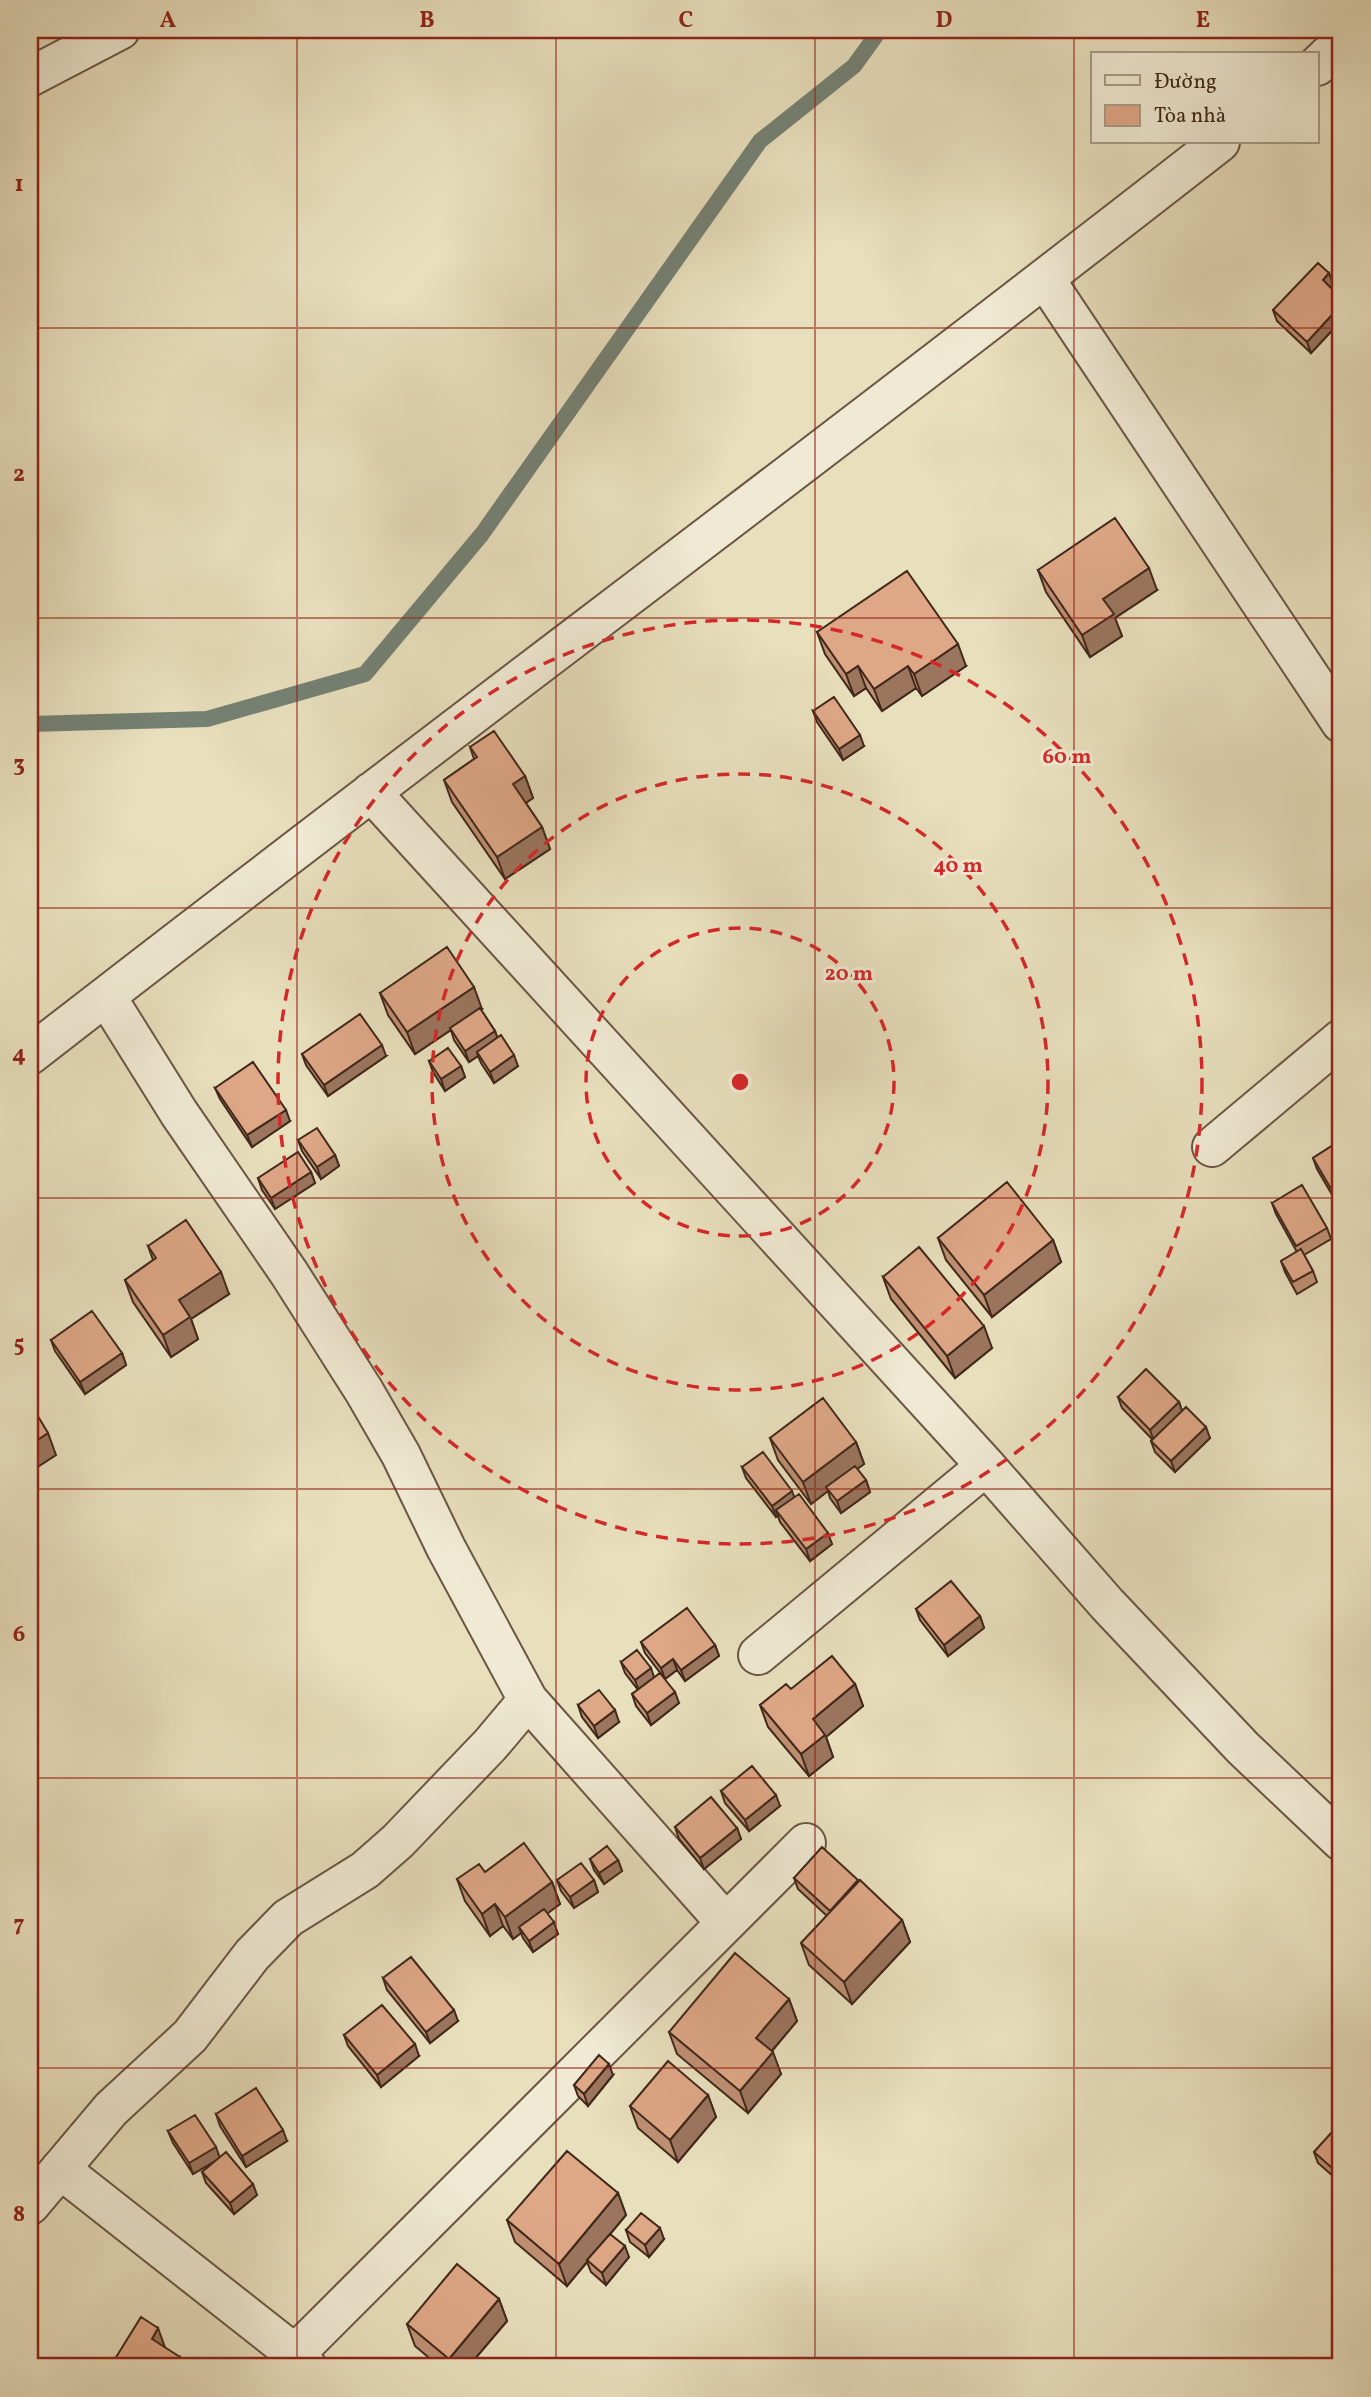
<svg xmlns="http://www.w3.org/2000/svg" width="1371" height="2397" font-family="Vollkorn,serif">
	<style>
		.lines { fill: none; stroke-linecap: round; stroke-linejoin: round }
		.stream { stroke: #748174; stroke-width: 16 }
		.minor-casing { stroke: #6a5644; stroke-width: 42 }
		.minor { stroke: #f0ead4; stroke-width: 38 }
		.wall { fill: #bf9073; stroke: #40281b; stroke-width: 2 }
		.shaded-wall { fill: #9b755e; stroke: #40281b; stroke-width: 2 }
		.building { fill: #dea786; stroke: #40281b; stroke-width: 2 }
		.grid { fill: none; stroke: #8f2418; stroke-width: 2; stroke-opacity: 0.55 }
		.ring { fill: none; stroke: #d62828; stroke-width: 3.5; stroke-dasharray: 12 9 }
		.centre { fill: #d62828; stroke: #f0ead4; stroke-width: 3.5 }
		.ring-label { font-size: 21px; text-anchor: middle; font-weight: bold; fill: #d62828; stroke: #f0ead4; stroke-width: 6; stroke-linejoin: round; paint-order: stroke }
		.neatline { fill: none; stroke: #8f2418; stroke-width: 2.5 }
		.grid-label { font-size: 23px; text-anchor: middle; font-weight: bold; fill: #8f2418 }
	</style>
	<rect width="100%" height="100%" fill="#e8dfbd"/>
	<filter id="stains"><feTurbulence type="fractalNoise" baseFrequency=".00286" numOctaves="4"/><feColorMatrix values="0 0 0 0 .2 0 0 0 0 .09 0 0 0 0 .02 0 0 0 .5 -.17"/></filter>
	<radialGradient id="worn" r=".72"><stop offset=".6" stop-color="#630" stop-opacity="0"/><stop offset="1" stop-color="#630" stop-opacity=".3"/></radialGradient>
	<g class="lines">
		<!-- stream -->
		<path class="stream" d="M30,724L207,719L365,674L482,534L760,141L854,66L880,30"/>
		<defs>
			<path id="minor" d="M1317,66L1341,43
				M30,77L120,30
				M1045,279L1341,723
				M371,792L986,1466L1107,1604L1243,1748L1341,1841
				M30,1055C424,748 827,450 1220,142
				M1212,1147L1341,1039
				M758,1655L986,1466
				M528,1700L726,1923
				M60,2169L295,2354L307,2367
				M30,2205L111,2109L190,2036L252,1955L288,1918L365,1870L398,1841L490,1745L528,1700L446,1548L401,1455L364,1391L289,1273L179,1113L106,996
				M295,2354L806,1843"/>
		</defs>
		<!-- minor casing -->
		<use href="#minor" class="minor-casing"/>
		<!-- minor -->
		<use href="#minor" class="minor"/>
	</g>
	<!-- wall -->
	<path class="wall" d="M1329,273L1333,284L1331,287L1341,298V321L1311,353L1277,321L1273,310Z
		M1038,570L1157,590L1115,618L1122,636L1090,657L1046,592Z
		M817,632L966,666L922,696L916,688L882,711L866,688L854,696L825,654Z
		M813,711L864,746L843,760L817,722Z
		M470,747L525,776L533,798L526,803L542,827L550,849L505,879L452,802L444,780L474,759Z
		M380,993L482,1009L481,1010L495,1031L497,1037L518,1066L494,1083L481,1063L478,1056L469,1062L454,1040L451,1030L415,1054L388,1015Z
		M302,1054L386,1056L328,1096L306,1065Z
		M429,1061L461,1066L465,1077L445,1091L433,1072Z
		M215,1088L290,1121L252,1147L220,1099Z
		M298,1140L335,1155L339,1166L321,1179L302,1151Z
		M1341,1140V1210L1317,1169L1313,1158Z
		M311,1172L315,1183L275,1209L262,1190L258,1178Z
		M1272,1203L1327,1228L1331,1239L1304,1255L1313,1271L1317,1282L1297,1294L1285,1272L1281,1261L1297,1252L1276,1214Z
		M1341,1228V1251L1337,1244L1333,1233Z
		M938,1238L1053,1240L1061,1262L992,1317L946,1260Z
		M148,1246L229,1294L191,1319L198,1339L171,1357L133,1302L125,1280L153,1260Z
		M883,1277L992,1348L955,1378L891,1299Z
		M51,1340L122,1353L126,1365L85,1394L55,1351Z
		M1118,1397L1179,1402L1182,1411L1210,1438L1175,1472L1155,1452L1151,1441L1152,1439L1122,1408Z
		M770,1438L856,1442L864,1464L857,1469L866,1480L870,1492L841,1513L830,1498L828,1491L811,1504L778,1460Z
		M742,1467L794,1497L832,1544L810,1561L780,1522L778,1516L776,1517L746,1478Z
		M916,1609L980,1616L984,1628L948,1656L920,1620Z
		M641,1642L715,1645L719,1656L685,1681L677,1670L665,1679L645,1653Z
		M621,1662L654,1677L679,1703L651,1725L636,1706L632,1694L638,1690L625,1673Z
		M855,1684L863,1706L826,1737L833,1757L809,1776L768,1727L760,1705L791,1689Z
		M578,1705L619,1722L598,1738L582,1717Z
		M721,1791L780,1806L749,1831L725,1803Z
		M675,1827L737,1828L741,1839L704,1869L679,1839Z
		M590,1859L618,1860L622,1871L604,1884L594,1870Z
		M485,1872L552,1882L560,1904L547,1913L558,1934L533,1952L523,1938L521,1933L513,1939L503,1926L490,1936L465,1901L457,1879Z
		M794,1878L858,1880L902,1920L910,1942L852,2004L809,1965L801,1943L827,1916L798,1889Z
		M557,1880H594L598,1892L574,1908L561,1891Z
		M383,1978L458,2021L430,2043L387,1990Z
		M789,1999L797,2021L772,2051L781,2074L748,2113L677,2054L669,2032Z
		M344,2035L419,2056L381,2087L348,2046Z
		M613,2075L588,2106L578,2096L574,2085Z
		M708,2095L716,2117L678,2162L638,2128L630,2106Z
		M216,2114L287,2141L246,2167L220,2126Z
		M1341,2124V2183L1318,2163L1314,2152Z
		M168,2131L220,2157L257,2195L234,2214L206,2183L202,2172L215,2161L193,2174L173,2143Z
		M618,2193L626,2215L610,2234L629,2257L606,2285L591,2272L587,2262L567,2286L515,2242L507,2220Z
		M626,2230L664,2239L649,2257L630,2242Z
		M499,2299L507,2321L468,2367H440L415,2346L407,2324Z"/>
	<!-- shaded-wall -->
	<path class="shaded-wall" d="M1329,273L1333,284L1327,291L1323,280Z
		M1341,305V321L1311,353L1307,342Z
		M1149,568L1157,590L1115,618L1122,636L1090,657L1082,635L1103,599Z
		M958,644L966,666L922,696L914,674Z
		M858,666L866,688L854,696L846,674Z
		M908,666L916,688L882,711L874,689Z
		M860,735L864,746L843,760L839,749Z
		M525,776L533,798L521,806L513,784Z
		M542,827L550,849L505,879L497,857Z
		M474,987L482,1009L415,1054L407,1032Z
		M495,1031L499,1042L477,1052L478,1056L469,1062L465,1051Z
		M382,1045L386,1056L328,1096L324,1085Z
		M514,1055L518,1066L494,1083L490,1072Z
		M461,1066L465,1077L445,1091L441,1079Z
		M286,1110L290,1121L252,1147L247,1135Z
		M335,1155L339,1166L321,1179L317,1167Z
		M311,1172L315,1183L275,1209L271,1198Z
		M1053,1240L1061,1262L992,1317L984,1295Z
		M221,1272L229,1294L191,1319L198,1339L171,1357L163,1335L179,1300Z
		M984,1326L992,1348L955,1378L947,1356Z
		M122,1353L126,1365L85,1394L80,1382Z
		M1179,1402L1183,1414L1154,1441L1150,1430Z
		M1206,1427L1210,1438L1175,1472L1171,1461Z
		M48,1433L56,1455L30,1472V1445Z
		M856,1442L864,1464L829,1490L826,1487L828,1491L811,1504L803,1482Z
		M866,1480L870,1492L841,1513L837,1501Z
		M792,1491L796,1502L776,1510L778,1516L776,1517L772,1506Z
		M828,1533L832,1544L810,1561L806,1549Z
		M980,1616L984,1628L948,1656L944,1645Z
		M715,1645L719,1656L685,1681L681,1670Z
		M673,1659L677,1670L665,1679L661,1668Z
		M651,1668L655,1680L639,1691L635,1680Z
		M855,1684L863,1706L826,1737L833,1757L809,1776L801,1754L813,1719Z
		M675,1692L679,1703L651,1725L647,1713Z
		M615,1710L619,1722L598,1738L594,1726Z
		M776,1795L780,1806L749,1831L745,1820Z
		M737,1828L741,1839L704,1869L700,1858Z
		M618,1860L622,1871L604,1884L599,1873Z
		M594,1880L598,1892L574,1908L570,1897Z
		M552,1882L560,1904L523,1932L519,1927L521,1933L513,1939L505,1917Z
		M495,1904L503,1926L490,1936L482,1914Z
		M902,1920L910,1942L852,2004L844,1982Z
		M554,1922L558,1934L533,1952L529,1941Z
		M789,1999L797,2021L764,2060L756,2038Z
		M454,2010L458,2021L430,2043L426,2032Z
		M415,2044L419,2056L381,2087L377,2075Z
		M773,2052L781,2074L748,2113L740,2091Z
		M609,2064L613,2075L588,2106L584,2094Z
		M708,2095L716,2117L678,2162L670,2140Z
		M283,2130L287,2141L246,2167L242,2156Z
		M216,2147L220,2158L193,2174L189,2163Z
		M253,2184L257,2195L234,2214L230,2203Z
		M618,2193L626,2215L567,2286L559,2264Z
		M660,2228L664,2239L649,2257L645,2245Z
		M625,2246L629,2257L606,2285L602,2273Z
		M499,2299L507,2321L468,2367H452L449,2359Z
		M158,2328L166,2350L152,2339Z
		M180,2357L184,2367H174Z"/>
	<!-- building -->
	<path class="building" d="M1318,263L1329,273L1323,280L1341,298V305L1307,342L1273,310Z
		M1115,518L1149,568L1103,599L1114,614L1082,635L1038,570Z
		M907,571L958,644L914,674L908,666L874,689L858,666L846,674L817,632Z
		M834,697L860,735L839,749L813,711Z
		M494,731L525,776L513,784L542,827L497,857L444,780L477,757L470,747Z
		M447,947L474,987L407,1032L380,993Z
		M480,1008L495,1031L465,1051L450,1028Z
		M360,1014L382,1045L324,1085L302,1054Z
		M501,1035L514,1055L490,1072L477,1052Z
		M448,1048L461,1066L441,1079L429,1061Z
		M253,1062L286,1110L247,1135L215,1088Z
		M317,1128L335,1155L317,1167L298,1140Z
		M1341,1140V1197L1337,1199L1313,1158Z
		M298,1152L311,1172L271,1198L258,1178Z
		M1007,1182L1053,1240L984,1295L938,1238Z
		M1302,1185L1327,1228L1296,1246L1272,1203Z
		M186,1220L221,1272L179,1300L190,1317L163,1335L125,1280L156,1258L148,1246Z
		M1341,1228V1247L1333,1233Z
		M919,1247L984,1326L947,1356L883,1277Z
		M1301,1249L1313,1271L1293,1282L1281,1261Z
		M92,1311L122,1353L80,1382L51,1340Z
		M1146,1369L1179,1402L1150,1430L1118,1397Z
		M823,1398L856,1442L803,1482L770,1438Z
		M30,1403L48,1433L30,1445Z
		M1186,1407L1206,1427L1171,1461L1151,1441Z
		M763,1452L792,1491L772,1506L742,1467Z
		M855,1466L866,1480L837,1501L826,1487Z
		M799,1494L828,1533L806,1549L776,1510Z
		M951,1581L980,1616L944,1645L916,1609Z
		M687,1608L715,1645L681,1670L673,1659L661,1668L641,1642Z
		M637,1650L651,1668L635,1680L621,1662Z
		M832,1656L855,1684L813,1719L825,1735L801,1754L760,1705L786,1684L791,1689Z
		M660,1673L675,1692L647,1713L632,1694Z
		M599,1690L615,1710L594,1726L578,1705Z
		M752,1766L776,1795L745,1820L721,1791Z
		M711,1797L737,1828L700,1858L675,1827Z
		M524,1843L552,1882L505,1917L495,1904L482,1914L457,1879L479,1864L485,1872Z
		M607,1846L618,1860L599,1873L590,1859Z
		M822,1847L858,1880L830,1911L794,1878Z
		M581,1863L594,1880L570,1897L557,1880Z
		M860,1880L902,1920L844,1982L801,1943Z
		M544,1909L554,1922L529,1941L519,1927Z
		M735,1953L789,1999L756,2038L773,2052L740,2091L669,2032Z
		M411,1957L454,2010L426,2032L383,1978Z
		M382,2005L415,2044L377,2075L344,2035Z
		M599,2055L609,2064L584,2094L574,2085Z
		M668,2061L708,2095L670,2140L630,2106Z
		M256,2088L283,2130L242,2156L216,2114Z
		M195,2115L216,2147L189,2163L168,2131Z
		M1340,2123L1341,2124V2176L1314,2152Z
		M567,2151L618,2193L559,2264L507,2220Z
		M226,2152L253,2184L230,2203L202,2172Z
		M641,2213L660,2228L645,2245L626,2230Z
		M610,2234L625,2246L602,2273L587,2260Z
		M457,2264L499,2299L449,2359L407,2324Z
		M141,2317L158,2328L152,2339L180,2357L174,2367H110Z
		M1254,2359L1262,2367H1246Z
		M1341,2359V2367H1334Z"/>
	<!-- grid -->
	<path class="grid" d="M297,30V2367M556,30V2367M815,30V2367M1074,30V2367M30,328H1341M30,618H1341M30,908H1341M30,1198H1341M30,1489H1341M30,1778H1341M30,2068H1341"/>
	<!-- distance rings -->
	<g class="ring">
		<circle cx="740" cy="1082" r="154"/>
		<circle cx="740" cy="1082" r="308"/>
		<circle cx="740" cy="1082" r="462"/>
	</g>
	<circle cx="740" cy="1082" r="10" class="centre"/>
	<g class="ring-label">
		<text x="1067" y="763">60 m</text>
		<text x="958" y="872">40 m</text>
		<text x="849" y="980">20 m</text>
	</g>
	<!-- margin -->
	<rect width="1371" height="2397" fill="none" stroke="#e8dfbd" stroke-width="77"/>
	<!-- legend -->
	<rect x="1091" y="52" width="228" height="91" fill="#f0ead4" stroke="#aa9c8a" stroke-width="2"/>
	<rect x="1105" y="75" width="35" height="10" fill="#f0ead4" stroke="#aa9c8a" stroke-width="2"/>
	<text x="1154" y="88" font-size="21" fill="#40281b">Đường</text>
	<rect x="1105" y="105" width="35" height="21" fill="#dea786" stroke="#aa9c8a" stroke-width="2"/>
	<text x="1154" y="122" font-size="21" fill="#40281b">Tòa nhà</text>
	<rect x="38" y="38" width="1294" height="2320" class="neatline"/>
	<g class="grid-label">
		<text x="168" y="27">A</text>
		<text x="427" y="27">B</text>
		<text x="686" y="27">C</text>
		<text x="944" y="27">D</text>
		<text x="1203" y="27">E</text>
		<text x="19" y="191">1</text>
		<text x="19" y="481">2</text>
		<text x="19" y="771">3</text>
		<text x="19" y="1061">4</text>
		<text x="19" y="1351">5</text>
		<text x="19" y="1641">6</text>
		<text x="19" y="1931">7</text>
		<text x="19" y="2221">8</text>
	</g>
	<rect width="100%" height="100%" filter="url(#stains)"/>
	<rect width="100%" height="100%" fill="url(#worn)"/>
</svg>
